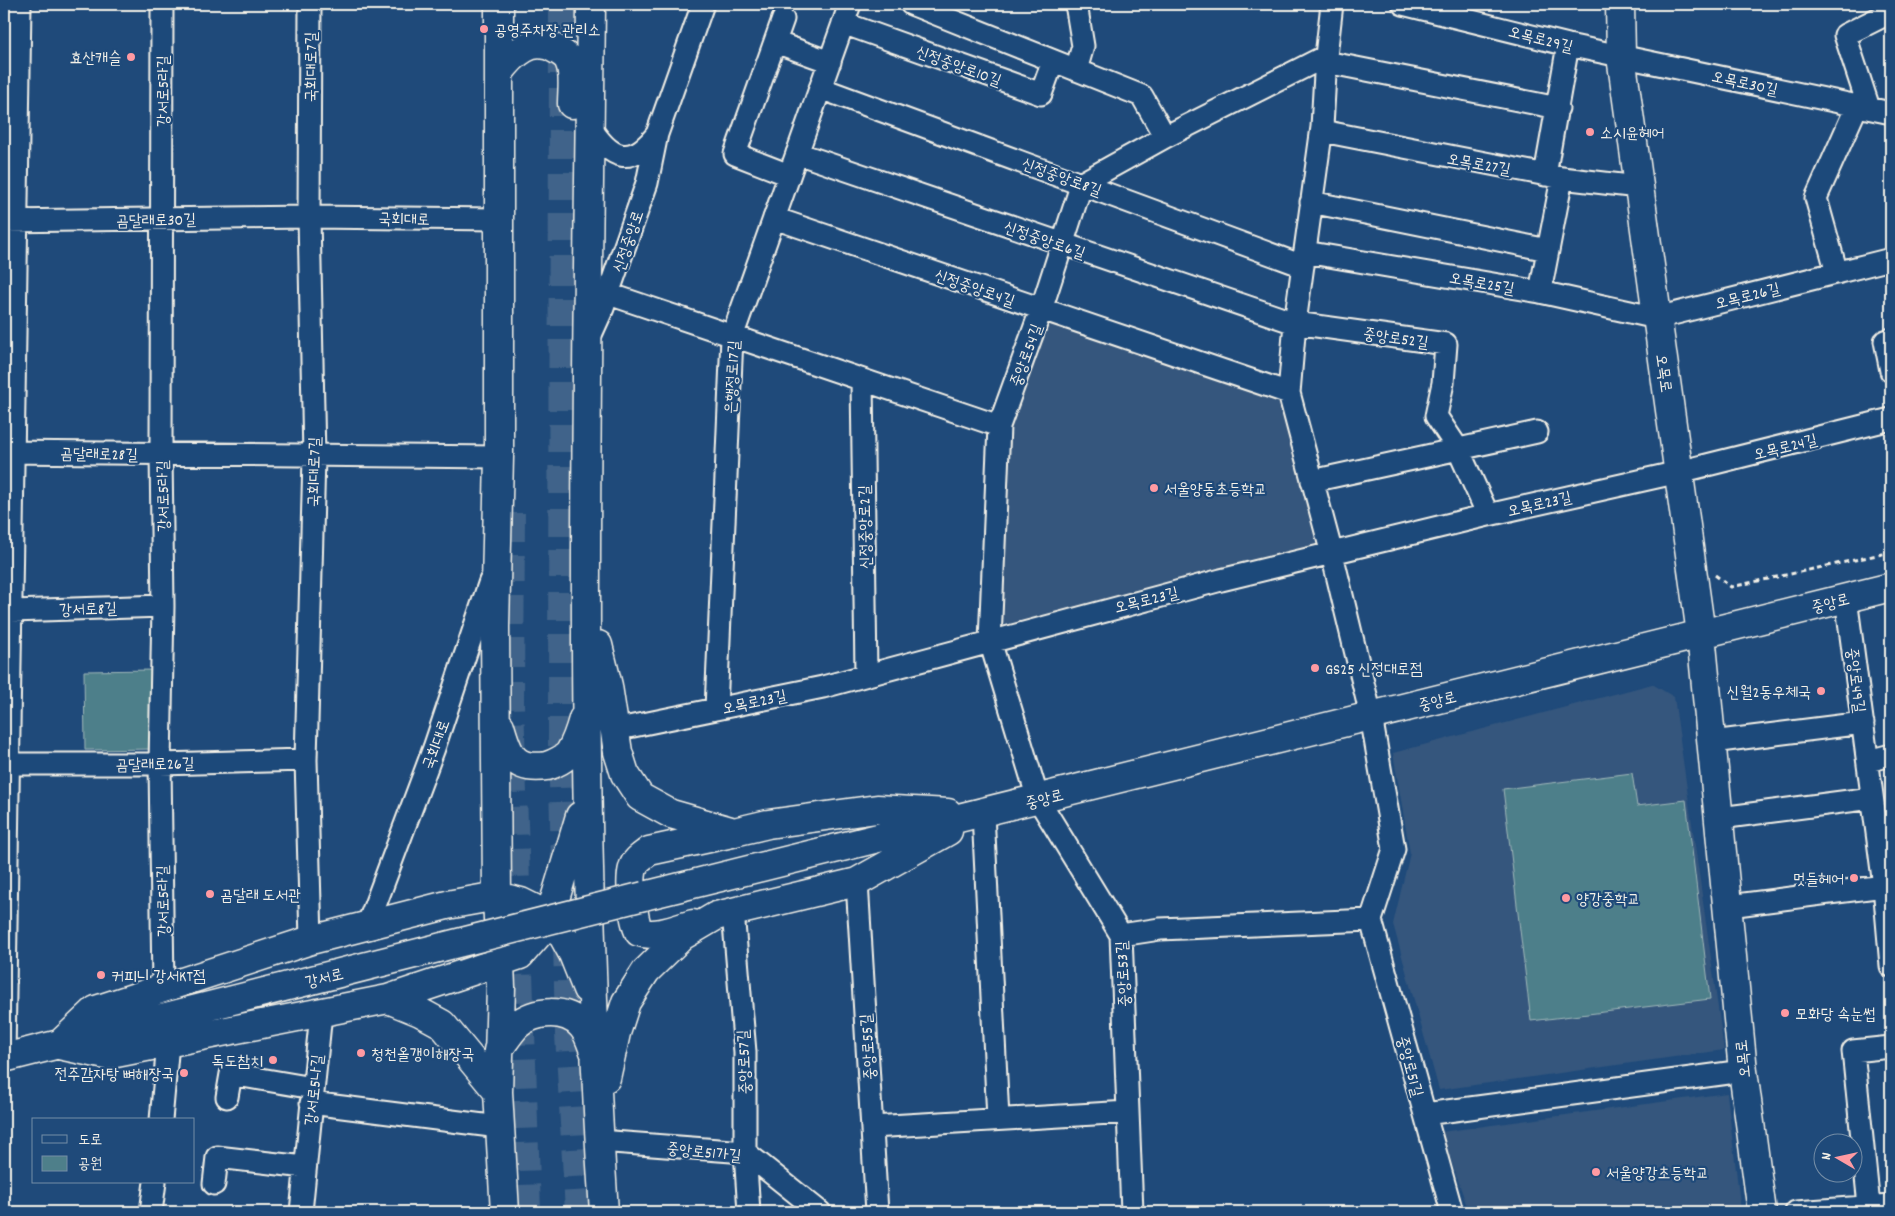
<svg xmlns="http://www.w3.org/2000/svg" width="1895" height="1216" font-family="Dekko,'Poor Story',sans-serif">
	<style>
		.built { fill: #34567d }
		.park { fill: #4e7f8a; stroke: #a1b8b9 }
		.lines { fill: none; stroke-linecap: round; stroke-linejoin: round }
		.highway-tunnel { stroke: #3f638a; stroke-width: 28; stroke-dasharray: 28 14; stroke-linecap: butt }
		.minor-casing { stroke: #f4f1e8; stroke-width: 25 }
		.major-casing { stroke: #f4f1e8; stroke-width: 31 }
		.path { stroke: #f4f1e8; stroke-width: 3; stroke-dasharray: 5 4; stroke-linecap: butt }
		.minor { stroke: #1f4a7a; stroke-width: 21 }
		.major { stroke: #1f4a7a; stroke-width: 28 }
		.major-bridge-casing { stroke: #f4f1e8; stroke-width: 31; stroke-linecap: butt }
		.major-bridge { stroke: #1f4a7a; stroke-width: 28 }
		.poi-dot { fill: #ff9aa2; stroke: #1f4a7a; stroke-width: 2 }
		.labels { text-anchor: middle; stroke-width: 4.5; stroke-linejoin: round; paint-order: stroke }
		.poi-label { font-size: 16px; fill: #f4f1e8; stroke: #1f4a7a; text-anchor: start }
		.street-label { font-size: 16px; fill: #f4f1e8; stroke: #1f4a7a }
	</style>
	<rect width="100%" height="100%" fill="#1f4a7a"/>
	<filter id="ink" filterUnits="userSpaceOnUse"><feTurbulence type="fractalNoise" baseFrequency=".02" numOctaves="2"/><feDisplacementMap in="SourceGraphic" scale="10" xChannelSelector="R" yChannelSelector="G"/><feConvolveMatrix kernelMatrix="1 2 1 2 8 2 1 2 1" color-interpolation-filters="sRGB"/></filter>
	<g filter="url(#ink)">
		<!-- built -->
		<path class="built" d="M1048,323L1279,398L1317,548L1000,626L1009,429Z
			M1652,684L1674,697L1724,1050L1439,1090L1393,924L1410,853L1393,753Z
			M1727,1093L1741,1212H1469L1441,1132Z"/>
		<!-- park -->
		<path class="park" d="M153,670L154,749L85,750L84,671Z
			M1632,773L1637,806L1686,800L1710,999L1531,1021L1503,789Z"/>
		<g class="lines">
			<!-- highway-tunnel -->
			<path class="highway-tunnel" d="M563,4L562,745L565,861
				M511,513L510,704L527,1212
				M567,939L569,1034L579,1212"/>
			<defs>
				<path id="minor" d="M162,4L161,454L163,606L160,764L163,988
					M310,4L309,217L314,457L306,760L311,940
					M911,4L1142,96L1165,137
					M1076,4L1083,46L1076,70
					M1332,4L1326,56L1322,127L1295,323L1289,393L1332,554L1371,716L1394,849L1371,920L1452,1212
					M1403,4L1568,45L1891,113
					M783,19L735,154L789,175
					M843,23L1041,94L1053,61
					M775,42L830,62
					M1326,62L1558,108
					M820,88L1303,266
					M1869,108L1845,35L1891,12
					M590,127C611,159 630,168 657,134
					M1322,131L1562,178L1638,187
					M797,153L1295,323L1446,344L1443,383L1436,416L1458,449L1488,515
					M1545,175L1568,45
					M1311,202L1548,250
					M774,218L1289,393
					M4,221L309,217L499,219
					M1305,252L1540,292L1657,318L1891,259
					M1837,273L1816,198L1857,106
					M1540,292L1562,178
					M609,294L999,426
					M589,339L603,308L647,183L657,134L703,4
					M1891,339L1885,341L1891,371
					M862,380L866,674
					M4,452L499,457
					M1312,481L1537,432
					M1846,598L1884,886L1891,966
					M12,611L163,606
					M716,709L732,337L850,4
					M614,730L823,687L1221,580L1488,515L1679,472L1891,419
					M1712,742L1863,723
					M1868,761L1891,755
					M4,764H160L306,760
					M983,813L998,1119
					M1720,818L1872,798
					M857,882L877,1212
					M1729,906L1884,886L1891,888
					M733,912L745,1052V1152L749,1212
					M368,924L434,748L490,581
					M1121,935L1160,929L1371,920
					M4,1058L20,4
					M227,1097L231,1074L313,1088
					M311,1103L499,1127
					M1425,1114L1743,1071
					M161,1120L168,1043
					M872,1127L1128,1112
					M599,1141L745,1152L820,1212
					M214,1184L217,1157L305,1167
					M1869,1206L1853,1051L1891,1047
					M151,1212L155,1182
					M301,1212L321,1013
					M1132,1212L1121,935L1038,799L990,641L999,426L1041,310L1082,183L1165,137L1326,56
					M1796,1212L1891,1205"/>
				<path id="major" d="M499,4V457L495,627L497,896L501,987L498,1092L505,1212
					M591,4C587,406 577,810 604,1212
					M1620,4L1621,56L1701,634L1743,1071L1762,1212
					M499,73C513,54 533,34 557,50C562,53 567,56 569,61C575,73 572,90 572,104
					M598,645L608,686L618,752L625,774L640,797L671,814L734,832L768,824L877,809L948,813
					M500,726C508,754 513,771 547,766C554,764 566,758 570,752C576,742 580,730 583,719
					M644,896L1891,587
					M693,924C676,929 656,938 639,932C633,919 629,882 633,868C635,860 643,856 649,851L732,833
					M388,999L420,1012L442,1024L498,1092
					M59,1045L106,1055L388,999L520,955L542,930L555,899L580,816
					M59,1045L96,1010L311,940L447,905L497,896L521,902L539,911L562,934L573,954L587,989
					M498,1050C504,1042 510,1032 517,1025C535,1010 566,1008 582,1026C588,1032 591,1043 594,1051
					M4,1058L442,947
					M606,1078L616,1033L626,1002L646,971L682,936L716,916L857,882L948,831"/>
			</defs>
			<!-- minor casing -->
			<use href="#minor" class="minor-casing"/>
			<!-- major casing -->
			<use href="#major" class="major-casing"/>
			<!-- path -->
			<path class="path" d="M1715,575L1731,587L1891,552"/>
			<!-- minor -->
			<use href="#minor" class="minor"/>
			<!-- major -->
			<use href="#major" class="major"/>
			<defs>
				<path id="major-bridge" d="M442,947L644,896"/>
			</defs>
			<!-- major-bridge casing -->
			<use href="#major-bridge" class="major-bridge-casing"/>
			<!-- major-bridge -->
			<use href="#major-bridge" class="major-bridge"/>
		</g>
	</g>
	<!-- markers -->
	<g class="poi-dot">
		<circle cx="484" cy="29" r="5"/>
		<circle cx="131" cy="57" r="5"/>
		<circle cx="1590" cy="132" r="5"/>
		<circle cx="1154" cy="488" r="5"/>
		<circle cx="1315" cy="668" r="5"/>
		<circle cx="1821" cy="691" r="5"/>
		<circle cx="1854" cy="878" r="5"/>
		<circle cx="210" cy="894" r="5"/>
		<circle cx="1566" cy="898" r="5"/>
		<circle cx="101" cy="975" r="5"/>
		<circle cx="1785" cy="1013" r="5"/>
		<circle cx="361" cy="1053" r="5"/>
		<circle cx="273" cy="1060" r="5"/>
		<circle cx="184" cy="1073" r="5"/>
		<circle cx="1596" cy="1172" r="5"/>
	</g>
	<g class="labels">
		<!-- poi labels -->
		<g class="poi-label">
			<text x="494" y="35">공영주차장 관리소</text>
			<text x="121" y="63" text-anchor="end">효산캐슬</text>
			<text x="1600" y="138">소시윤헤어</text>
			<text x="1164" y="494">서울양동초등학교</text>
			<text x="1325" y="674">GS25 신정대로점</text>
			<text x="1811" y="697" text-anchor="end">신월2동우체국</text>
			<text x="1844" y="884" text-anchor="end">멋들헤어</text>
			<text x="220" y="900">곰달래 도서관</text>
			<text x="1576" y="904">양강중학교</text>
			<text x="111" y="981">커피니 강서KT점</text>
			<text x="1795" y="1019">모화당 속눈썹</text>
			<text x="371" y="1059">청천올갱이해장국</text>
			<text x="263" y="1066" text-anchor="end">독도참치</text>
			<text x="174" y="1079" text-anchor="end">전주감자탕 뼈해장국</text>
			<text x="1606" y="1178">서울양강초등학교</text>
		</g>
		<!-- street labels -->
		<g class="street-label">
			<text transform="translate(1541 38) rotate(14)" y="6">오목로29길</text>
			<text transform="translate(959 65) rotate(20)" y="6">신정중앙로10길</text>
			<text transform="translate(310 67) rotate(-90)" y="6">국회대로7길</text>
			<text transform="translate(1745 82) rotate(12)" y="6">오목로30길</text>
			<text transform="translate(162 91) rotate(-90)" y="6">강서로5라길</text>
			<text transform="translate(1479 163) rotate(10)" y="6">오목로27길</text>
			<text transform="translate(1062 176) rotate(20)" y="6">신정중앙로8길</text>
			<text transform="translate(404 218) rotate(1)" y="6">국회대로</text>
			<text transform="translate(156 219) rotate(-1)" y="6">곰달래로30길</text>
			<text transform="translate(1045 239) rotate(19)" y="6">신정중앙로6길</text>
			<text transform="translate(627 241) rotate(-71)" y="6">신정중앙로</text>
			<text transform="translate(1482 282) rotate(10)" y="6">오목로25길</text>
			<text transform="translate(975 287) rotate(19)" y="6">신정중앙로4길</text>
			<text transform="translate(1747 295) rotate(-14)" y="6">오목로26길</text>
			<text transform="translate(1396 337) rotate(8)" y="6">중앙로52길</text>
			<text transform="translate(1025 355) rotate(-70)" y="6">중앙로54길</text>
			<text transform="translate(1665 373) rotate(82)" y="6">오목로</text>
			<text transform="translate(731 377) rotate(-87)" y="6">은행정로17길</text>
			<text transform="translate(1785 446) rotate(-14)" y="6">오목로24길</text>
			<text transform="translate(99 453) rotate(1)" y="6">곰달래로28길</text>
			<text transform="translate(313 472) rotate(-89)" y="6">국회대로7길</text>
			<text transform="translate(162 496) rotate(-91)" y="6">강서로5라길</text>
			<text transform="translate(1539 503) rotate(-13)" y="6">오목로23길</text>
			<text transform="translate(864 527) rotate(-91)" y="6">신정중앙로2길</text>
			<text transform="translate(1146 599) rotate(-14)" y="6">오목로23길</text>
			<text transform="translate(1830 602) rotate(-14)" y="6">중앙로</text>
			<text transform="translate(88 608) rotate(-2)" y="6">강서로8길</text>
			<text transform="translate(1857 680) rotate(83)" y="6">중앙로49길</text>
			<text transform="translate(1437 700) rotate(-14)" y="6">중앙로</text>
			<text transform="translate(754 701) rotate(-12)" y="6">오목로23길</text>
			<text transform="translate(435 744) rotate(-70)" y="6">국회대로</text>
			<text transform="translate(155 763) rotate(-1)" y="6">곰달래로26길</text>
			<text transform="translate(1044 798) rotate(-14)" y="6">중앙로</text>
			<text transform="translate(162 901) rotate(-91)" y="6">강서로5라길</text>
			<text transform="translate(1122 974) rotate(-93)" y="6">중앙로53길</text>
			<text transform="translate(324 977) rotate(-14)" y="6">강서로</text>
			<text transform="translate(867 1047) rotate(-94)" y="6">중앙로55길</text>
			<text transform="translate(1742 1059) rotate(-96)" y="6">오목로</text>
			<text transform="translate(743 1062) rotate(-92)" y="6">중앙로57길</text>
			<text transform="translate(1411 1066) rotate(75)" y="6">중앙로51길</text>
			<text transform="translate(313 1090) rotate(-84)" y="6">강서로5나길</text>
			<text transform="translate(704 1151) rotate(6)" y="6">중앙로51가길</text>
		</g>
	</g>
	<!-- margin -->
	<rect width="1895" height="1216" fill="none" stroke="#1f4a7a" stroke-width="20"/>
	<rect x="10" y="10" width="1875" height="1196" fill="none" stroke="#f4f1e8" stroke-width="2" filter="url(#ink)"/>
	<!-- legend -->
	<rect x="32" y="1118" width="162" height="65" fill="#1f4a7a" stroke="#748da6"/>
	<rect x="42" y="1135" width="25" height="8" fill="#1f4a7a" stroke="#748da6"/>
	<text x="78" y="1144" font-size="15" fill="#f4f1e8">도로</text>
	<rect x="42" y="1156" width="25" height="15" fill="#4e7f8a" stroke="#748da6"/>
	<text x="78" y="1168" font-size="15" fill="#f4f1e8">공원</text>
	<!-- north arrow -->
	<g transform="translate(1838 1158) rotate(279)"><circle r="24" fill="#1f4a7a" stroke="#748da6"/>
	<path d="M0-4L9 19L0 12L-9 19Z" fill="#ff9aa2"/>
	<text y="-8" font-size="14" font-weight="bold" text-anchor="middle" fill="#f4f1e8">N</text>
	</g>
</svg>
